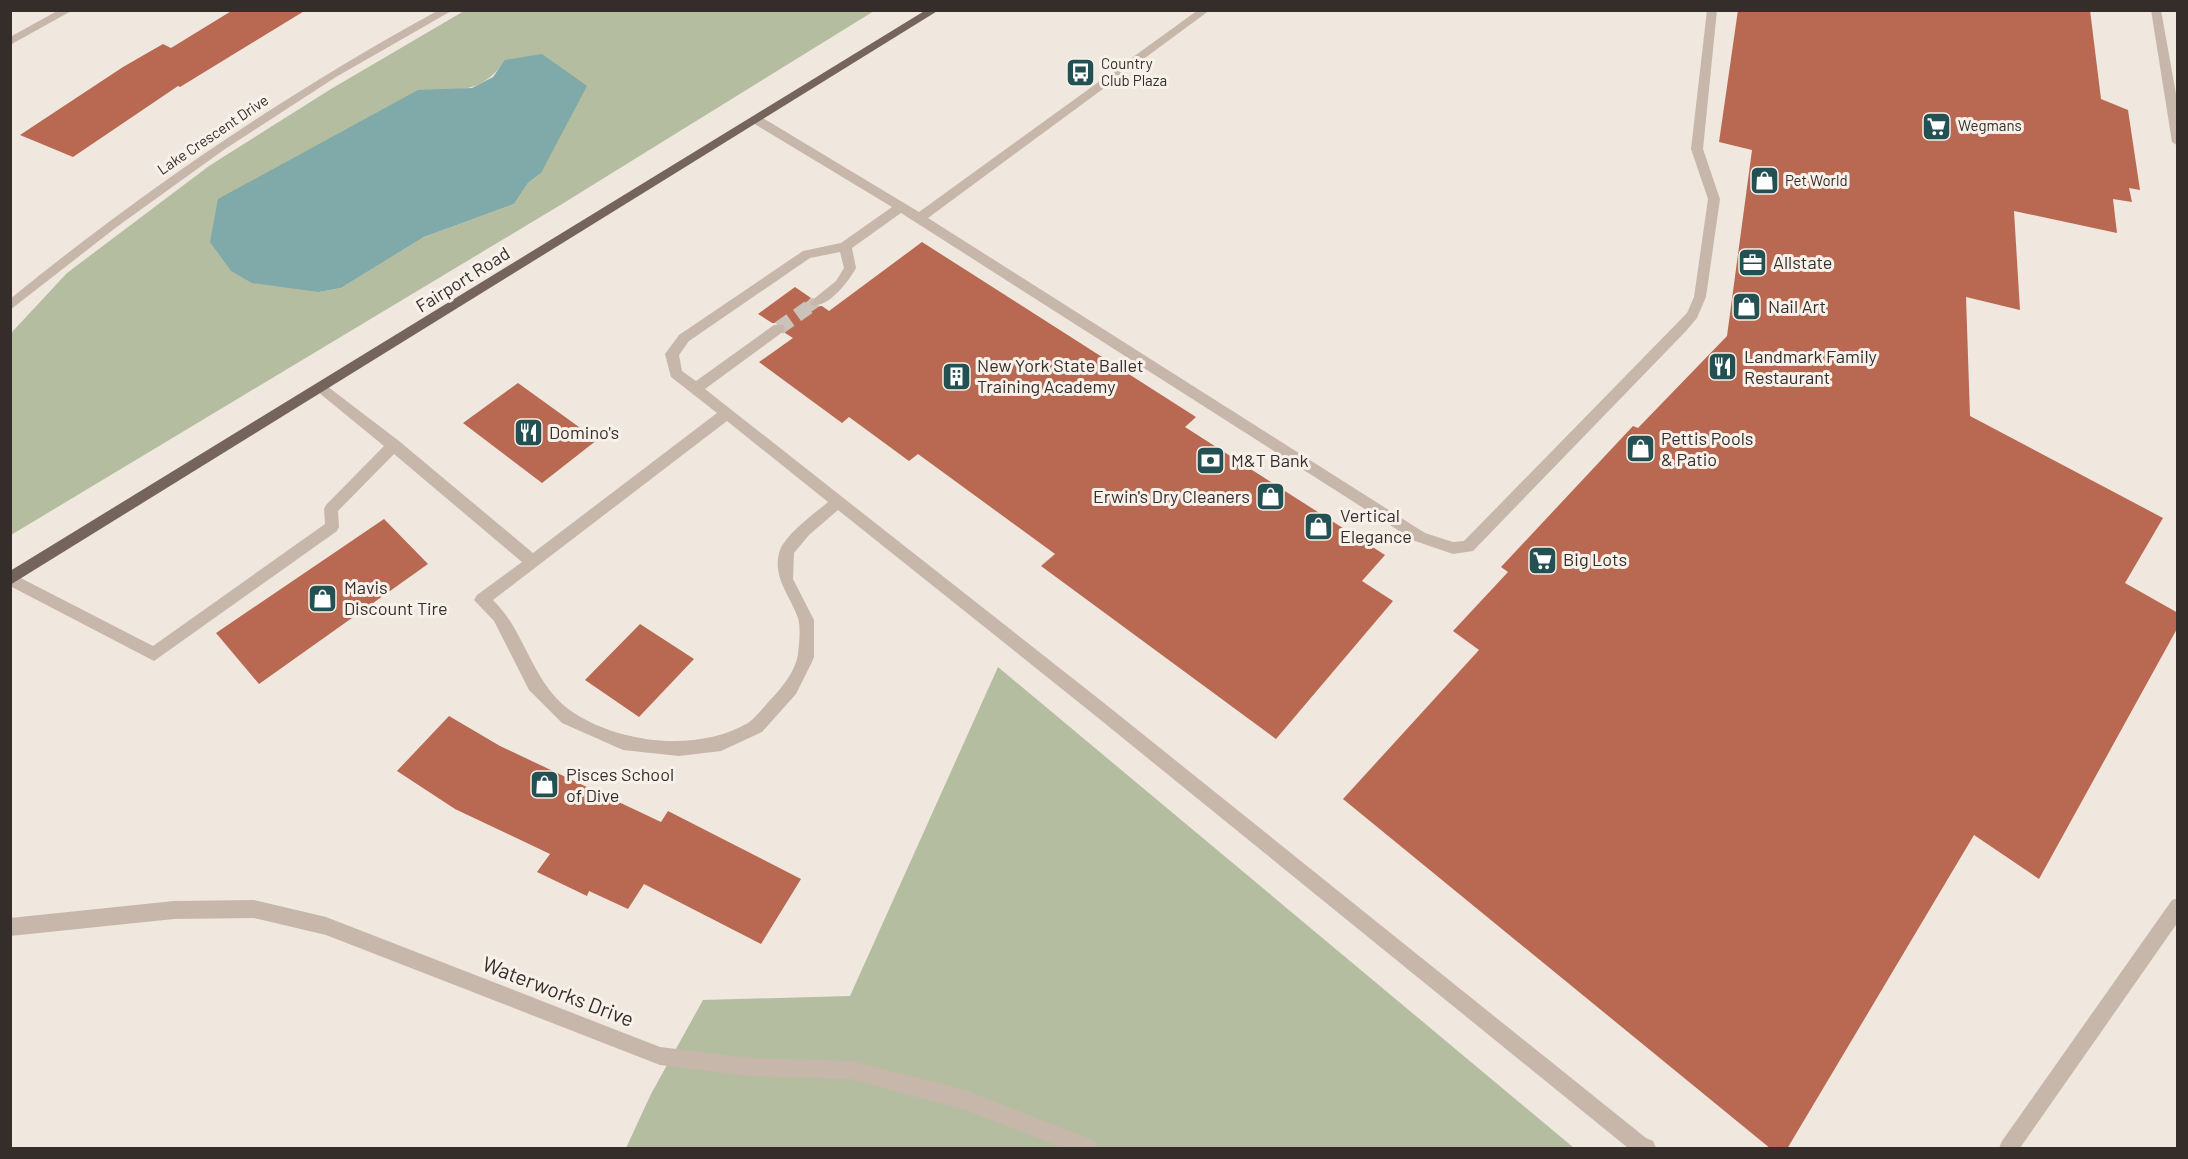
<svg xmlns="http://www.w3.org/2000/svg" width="2188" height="1159" font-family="Barlow,sans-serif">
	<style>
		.green { fill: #b4bd9f; fill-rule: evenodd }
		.water { fill: #80a9aa }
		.building { fill: #b96952 }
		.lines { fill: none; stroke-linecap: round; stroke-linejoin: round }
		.minor-tunnel-far1 { stroke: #cbc2ba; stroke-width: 11; stroke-dasharray: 11 6; stroke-linecap: butt }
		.minor-tunnel { stroke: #cbc2ba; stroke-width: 14; stroke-dasharray: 14 8; stroke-linecap: butt }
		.minor { fill: #c7b7ab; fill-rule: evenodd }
		.major { fill: #75645c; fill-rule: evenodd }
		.labels { text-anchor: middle; stroke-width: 6; stroke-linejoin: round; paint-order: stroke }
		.far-poi-label { font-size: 15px; fill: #352d29; stroke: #f8f1ea; text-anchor: start }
		.far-street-label { font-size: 15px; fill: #352d29; stroke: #f8f1ea }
		.poi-label { font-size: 18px; fill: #352d29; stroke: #f8f1ea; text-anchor: start }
		.street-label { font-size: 18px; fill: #352d29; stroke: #f8f1ea }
		.near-street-label { font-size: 21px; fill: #352d29; stroke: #f8f1ea }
	</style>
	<rect width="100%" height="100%" fill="#f0e7de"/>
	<!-- green -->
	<path class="green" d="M464,11H874L562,204L11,535L10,336L13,331L67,273L209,166L331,89ZM506,60L541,173L528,183L514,204L424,237L341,288L319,292L418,90C459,89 479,96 506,60Z
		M998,667L1574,1148H626L651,1094L703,1000L850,996Z"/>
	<!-- water -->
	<path class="water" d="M542,54L587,86L541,173L528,183L514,204L424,237L341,288L319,292L252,283L231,271L210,242L218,199L418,90L472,88L493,77L505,60Z"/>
	<!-- building -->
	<path class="building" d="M233,10H306L180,87L178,86L73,157L20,135L123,67L163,44L171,48Z
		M1738,10H2090L2101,99L2128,110L2140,190L2129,188L2132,202L2113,199L2117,233L2014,211L2020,310L1966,297L1970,416L2163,518L2125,583L2178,613V627L2039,879L1974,835L1787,1149H1771L1343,799L1479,650L1453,631L1508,572L1501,567L1633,426L1638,428L1727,336L1752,150L1719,142Z
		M922,242L1196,417L1185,427L1385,555L1362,581L1393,601L1276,739L1041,566L1055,554L918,454L909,461L849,417L842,423L759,362L793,338L785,333V323H772L758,314L795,287L811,298L808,301L810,307L822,306L829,311Z
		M518,383L597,440L542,483L463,423Z
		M384,519L428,564L259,684L216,633Z
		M640,624L694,659L639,717L585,680Z
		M449,716L500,746L661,822L668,811L801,879L761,944L644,884L628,909L589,891L587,896L537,872L550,854L455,809L397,771Z"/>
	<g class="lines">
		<!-- minor-tunnel-far1 -->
		<path class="minor-tunnel-far1" d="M807,308L816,302"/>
		<!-- minor-tunnel -->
		<path class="minor-tunnel" d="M779,328L809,307"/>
		<!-- minor -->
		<path class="minor" d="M59,10H73L10,45V37Z
			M439,10H453L336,77L225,149L118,226L10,310V299C145,189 287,93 439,10Z
			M1198,10H1210L928,218L1425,533L1453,542L1464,541L1687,313L1694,297L1708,199L1691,149L1707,10H1717L1703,149L1720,199L1706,297L1697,318L1686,331L1473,551L1453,554L1415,541L901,213L852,248L856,268C849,281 828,309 811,305L810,302L836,281L844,268L840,252L810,258L689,341L679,355L682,371L696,381L774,325H784L785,328L784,331L705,389L1104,703L1646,1138L1653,1141L1656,1148H1628L1092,713L838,510L809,535L794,553L793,579L814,620V657L812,662L796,694L762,732L721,751L679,756L623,750L562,723L529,690L494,621L474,600L477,595L522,562L394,454L338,511L339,527L337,531L154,661L10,586L11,573L153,646L325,524L324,509L326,505L384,446L318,392L316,388L323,383L399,441L533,553L717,413L671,377L665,354L679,335L803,251L841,243L892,207L753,123V117H761L919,212ZM727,421L828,502C815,513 786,534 780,550C771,576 790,595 798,618C801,628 799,645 798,654C796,670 783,686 773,697C765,705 757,717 748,723C698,752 622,744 574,713C532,686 527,633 493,600Z
			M2151,10H2161L2178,105V146L2172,142Z
			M2178,898V922L2020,1148H1999L2002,1141L2172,900Z
			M254,900L326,917L660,1047L750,1058L851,1061L965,1090L1095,1141L1098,1148H1064L965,1110L851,1079L750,1076L660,1065L326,935L254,918L174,919L10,936V918L174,901Z"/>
		<!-- major -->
		<path class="major" d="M926,10H939L10,585V571Z"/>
	</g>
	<!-- icons -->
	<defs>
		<symbol id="bus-square" viewBox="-11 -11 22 22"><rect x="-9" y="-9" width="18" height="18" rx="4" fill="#235052" stroke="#f8f1ea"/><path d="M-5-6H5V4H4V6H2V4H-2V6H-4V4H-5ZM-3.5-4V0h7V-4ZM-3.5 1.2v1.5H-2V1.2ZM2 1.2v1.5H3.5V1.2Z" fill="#fff"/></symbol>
		<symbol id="supermarket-square" viewBox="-11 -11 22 22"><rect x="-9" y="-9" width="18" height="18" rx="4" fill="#235052" stroke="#f8f1ea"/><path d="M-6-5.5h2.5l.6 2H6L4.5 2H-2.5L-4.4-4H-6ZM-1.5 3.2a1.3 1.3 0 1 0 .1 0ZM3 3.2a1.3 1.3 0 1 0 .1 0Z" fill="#fff"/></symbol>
		<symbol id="shop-square" viewBox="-11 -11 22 22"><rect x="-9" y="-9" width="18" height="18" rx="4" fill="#235052" stroke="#f8f1ea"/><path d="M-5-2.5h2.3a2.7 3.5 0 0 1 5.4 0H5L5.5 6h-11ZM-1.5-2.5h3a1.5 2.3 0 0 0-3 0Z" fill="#fff"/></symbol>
		<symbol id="office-square" viewBox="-11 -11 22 22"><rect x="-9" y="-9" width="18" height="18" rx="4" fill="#235052" stroke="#f8f1ea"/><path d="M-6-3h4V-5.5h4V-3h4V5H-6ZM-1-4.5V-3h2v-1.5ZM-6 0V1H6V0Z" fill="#fff"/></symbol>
		<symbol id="restaurant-square" viewBox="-11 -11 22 22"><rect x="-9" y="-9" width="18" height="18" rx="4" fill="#235052" stroke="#f8f1ea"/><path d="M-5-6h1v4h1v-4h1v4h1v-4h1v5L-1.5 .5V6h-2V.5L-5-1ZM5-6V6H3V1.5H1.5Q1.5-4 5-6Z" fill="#fff"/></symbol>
		<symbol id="building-square" viewBox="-11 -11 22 22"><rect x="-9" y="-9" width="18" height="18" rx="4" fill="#235052" stroke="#f8f1ea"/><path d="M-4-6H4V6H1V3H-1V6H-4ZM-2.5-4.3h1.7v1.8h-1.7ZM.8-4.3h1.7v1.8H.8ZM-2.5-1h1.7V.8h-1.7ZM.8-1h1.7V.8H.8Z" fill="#fff"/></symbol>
		<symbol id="bank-square" viewBox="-11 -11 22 22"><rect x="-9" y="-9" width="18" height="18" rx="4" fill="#235052" stroke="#f8f1ea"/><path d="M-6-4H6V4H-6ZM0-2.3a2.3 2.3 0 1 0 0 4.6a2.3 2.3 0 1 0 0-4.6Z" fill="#fff"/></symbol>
	</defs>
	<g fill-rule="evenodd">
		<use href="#bus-square" x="1064" y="56" width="33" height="33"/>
		<use href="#supermarket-square" x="1920" y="110" width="33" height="33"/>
		<use href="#shop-square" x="1748" y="164" width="33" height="33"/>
		<use href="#office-square" x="1736" y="246" width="33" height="33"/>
		<use href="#shop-square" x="1730" y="290" width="33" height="33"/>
		<use href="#restaurant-square" x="1706" y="350" width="33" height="33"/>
		<use href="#building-square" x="940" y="360" width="33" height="33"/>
		<use href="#restaurant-square" x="512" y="416" width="33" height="33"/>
		<use href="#shop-square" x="1624" y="432" width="33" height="33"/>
		<use href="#bank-square" x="1194" y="444" width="33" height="33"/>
		<use href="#shop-square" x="1254" y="480" width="33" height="33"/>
		<use href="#shop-square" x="1302" y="510" width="33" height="33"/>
		<use href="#supermarket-square" x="1526" y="544" width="33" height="33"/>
		<use href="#shop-square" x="306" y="582" width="33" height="33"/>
		<use href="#shop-square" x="528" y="768" width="33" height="33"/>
	</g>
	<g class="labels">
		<!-- far-poi labels -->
		<g class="far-poi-label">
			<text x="1101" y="69">Country<tspan x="1101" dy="17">Club Plaza</tspan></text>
			<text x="1958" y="131">Wegmans</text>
			<text x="1785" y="186">Pet World</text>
		</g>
		<!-- far-street labels -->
		<g class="far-street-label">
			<text transform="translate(213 135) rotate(-34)" y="5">Lake Crescent Drive</text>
		</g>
		<!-- poi labels -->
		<g class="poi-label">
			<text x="1773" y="269">Allstate</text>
			<text x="1768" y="313">Nail Art</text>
			<text x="1744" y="363">Landmark Family<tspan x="1744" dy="21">Restaurant</tspan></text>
			<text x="977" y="372">New York State Ballet<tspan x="977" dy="21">Training Academy</tspan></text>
			<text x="549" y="439">Domino's</text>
			<text x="1661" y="445">Pettis Pools<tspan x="1661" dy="21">&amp; Patio</tspan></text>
			<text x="1231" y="467">M&amp;T Bank</text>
			<text x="1250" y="503" text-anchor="end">Erwin's Dry Cleaners</text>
			<text x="1340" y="522">Vertical<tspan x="1340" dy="21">Elegance</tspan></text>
			<text x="1563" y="566">Big Lots</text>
			<text x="344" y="594">Mavis<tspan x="344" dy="21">Discount Tire</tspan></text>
			<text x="566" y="781">Pisces School<tspan x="566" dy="21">of Dive</tspan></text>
		</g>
		<!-- street labels -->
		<g class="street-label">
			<text transform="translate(463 280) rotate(-32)" y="6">Fairport Road</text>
		</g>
		<!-- near-street labels -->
		<g class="near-street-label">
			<text transform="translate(558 992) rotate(21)" y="7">Waterworks Drive</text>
		</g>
	</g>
	<!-- border -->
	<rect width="2188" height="1159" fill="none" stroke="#352d29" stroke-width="24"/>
</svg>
